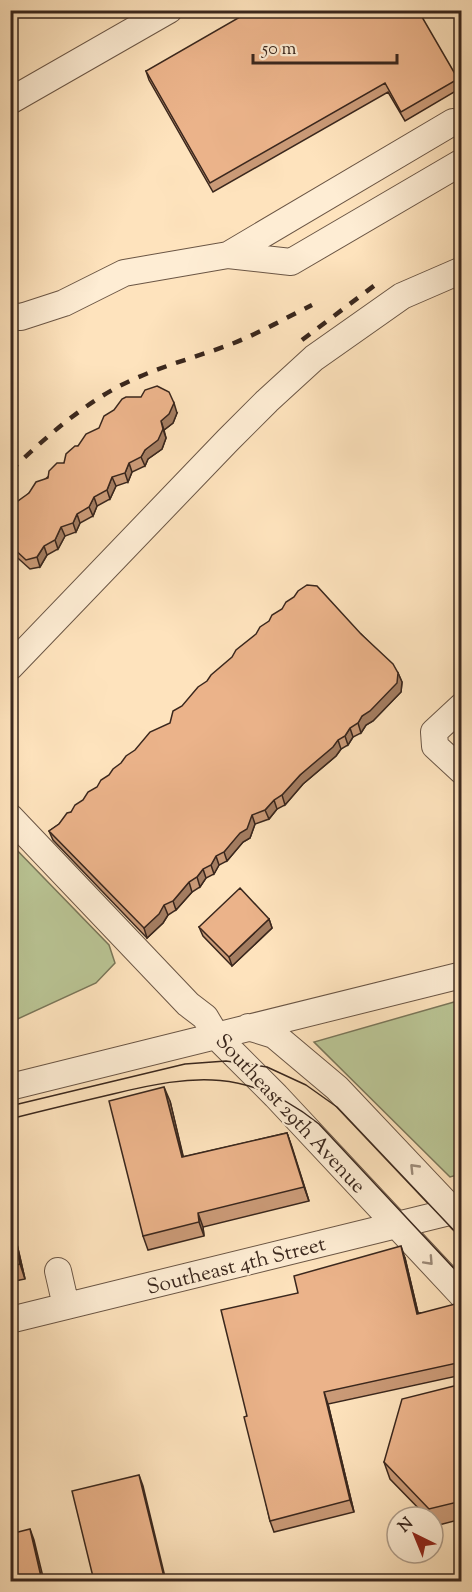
<svg xmlns="http://www.w3.org/2000/svg" width="472" height="1592" font-family="'Sorts Mill Goudy',serif">
	<style>
		.green { fill: #bac595; stroke: #7a7659; stroke-width: 1.5 }
		.lines { fill: none; stroke-linecap: round; stroke-linejoin: round }
		.minor-casing { stroke: #6b5645; stroke-width: 28 }
		.minor { stroke: #feedd4; stroke-width: 26 }
		.tram { stroke: #3a271d; stroke-width: 1.5 }
		.rail { stroke: #3a271d; stroke-width: 4.5; stroke-dasharray: 10 10; stroke-linecap: butt }
		.wall { fill: #ca9a77; stroke: #3a271d; stroke-width: 1.5 }
		.shaded-wall { fill: #a47d61; stroke: #3a271d; stroke-width: 1.5 }
		.building { fill: #ebb38a; stroke: #3a271d; stroke-width: 1.5 }
		.oneway { stroke: #9c8a78 }
		.labels { text-anchor: middle; stroke-width: 4.5; stroke-linejoin: round; paint-order: stroke }
		.street-label { font-size: 21px; fill: #3a271d; stroke: #feedd4 }
	</style>
	<rect width="100%" height="100%" fill="#fee3bd"/>
	<filter id="stains"><feTurbulence type="fractalNoise" baseFrequency=".00333" numOctaves="4"/><feColorMatrix values="0 0 0 0 .2 0 0 0 0 .09 0 0 0 0 .02 0 0 0 .5 -.17"/></filter>
	<radialGradient id="worn" r=".72"><stop offset=".6" stop-color="#630" stop-opacity="0"/><stop offset="1" stop-color="#630" stop-opacity=".3"/></radialGradient>
	<!-- green -->
	<path class="green" d="M11,844L109,945L115,963L96,983L11,1022Z
		M461,1000V1174L450,1177L314,1042Z"/>
	<g class="lines">
		<defs>
			<path id="minor" d="M10,101L169,10
				M228,255L291,262L462,162
				M10,316L21,317L64,303L124,273L228,255L453,122L462,125
				M10,667L228,440L267,401L314,358L402,296L462,270
				M462,706L434,732L435,746L462,771
				M10,817L188,1004L205,1017L217,1037L276,1096L462,1295
				M248,1027L274,1035L337,1088L462,1220
				M10,1087L462,975
				M58,1271L66,1306
				M10,1320L462,1209"/>
		</defs>
		<!-- minor casing -->
		<use href="#minor" class="minor-casing"/>
		<!-- minor -->
		<use href="#minor" class="minor"/>
		<!-- tram -->
		<path class="tram" d="M10,1106L185,1064L226,1061L267,1067L306,1085L337,1107L462,1239
			M10,1119C45,1110 79,1102 113,1094C194,1074 249,1068 319,1124L462,1277"/>
		<!-- rail -->
		<path class="rail" d="M302,340L375,285
			M10,471C43,440 75,411 114,389C152,368 195,358 234,343C261,332 286,318 312,305"/>
	</g>
	<!-- wall -->
	<path class="wall" d="M146,71L458,79L461,88L405,121L388,92L213,192L149,80Z
		M177,413L173,423L164,430L166,438L162,449L148,459L145,466L132,472L128,482L116,486L110,499L97,506L93,516L80,523L76,532L65,536L58,549L47,555L40,567L30,569L10,551V512L14,510L29,493L64,463L78,446Z
		M361,634L398,673L402,682L401,692L373,721L366,725L361,733L353,737L348,745L341,749L336,756L303,784L285,805L277,809L269,819L255,824L250,838L243,842L227,861L219,865L214,874L206,878L200,887L192,892L176,910L168,915L163,923L147,938L53,840L49,831L59,824L71,812Z
		M269,919L272,928L232,966L203,936L199,927Z
		M170,1101L183,1157L287,1133L309,1201L203,1227L204,1236L148,1250L143,1236Z
		M10,1214L25,1279L10,1282Z
		M405,1258L418,1313L462,1311V1375L328,1404L354,1512L274,1532L270,1521L247,1416L298,1293Z
		M462,1384V1519L435,1526L433,1524V1517H427L390,1479L384,1462Z"/>
	<!-- shaded-wall -->
	<path class="shaded-wall" d="M174,403L177,413L173,423L164,430L161,421Z
		M163,429L166,438L162,449L148,459L145,466L141,457L145,450Z
		M129,463L132,472L128,482L125,473Z
		M112,477L116,486L110,499L107,490Z
		M94,497L97,506L93,516L89,507Z
		M77,514L80,523L76,532L73,523Z
		M61,527L65,536L58,549L55,540Z
		M44,546L47,555L40,567L37,557Z
		M398,673L402,682L401,692L373,721L366,725L361,733L358,723L362,716Z
		M350,728L353,737L348,745L345,736Z
		M338,740L341,749L336,756L303,784L285,805L282,795L300,775Z
		M274,800L277,809L269,819L265,810Z
		M252,815L255,824L250,838L243,842L227,861L224,852Z
		M216,856L219,865L214,874L211,865Z
		M203,869L206,878L200,887L197,877Z
		M189,882L192,892L176,910L173,901Z
		M164,905L168,915L163,923L147,938L144,928Z
		M269,919L272,928L232,966L229,957Z
		M164,1087L170,1101L187,1172L182,1157Z
		M287,1133L292,1147L309,1201L304,1187Z
		M198,1213L203,1227L204,1236L199,1222Z
		M10,1214L25,1279L20,1264L10,1222Z
		M401,1246L405,1258L421,1325L417,1314Z
		M324,1392L328,1404L354,1512L350,1500Z
		M139,1475L143,1486L166,1581H165Z
		M30,1529L34,1540L44,1581H42Z"/>
	<!-- building -->
	<path class="building" d="M252,10H418L458,79L401,112L385,83L210,183L146,71Z
		M157,386L169,392L174,403L169,414L161,421L163,429L158,440L145,450L141,457L129,463L125,473L112,477L107,490L94,497L89,507L77,514L73,523L61,527L55,540L44,546L37,557L26,560L10,545V512L14,510L18,501L29,493L36,482L48,478L49,471L57,463H64L66,454L75,446H78L86,434L99,428L104,416L114,410L122,399L126,397H141L145,390Z
		M307,585L317,586L361,634L393,664L398,673L397,683L370,711L362,716L358,723L350,728L345,736L338,740L333,747L300,775L282,795L274,800L265,810L252,815L247,829L240,833L224,852L216,856L211,865L203,869L197,877L189,882L173,901L164,905L159,914L144,928L49,831L59,824L67,813L71,812L75,805L83,800L88,792L97,787L101,780L109,775L113,769L121,763L126,756L135,750L150,732L170,723L173,711L182,706L198,687L207,681L211,675L232,657L236,650L256,634L260,627L269,621L272,615L282,609L286,602L294,597L298,591Z
		M240,888L269,919L229,957L199,927Z
		M164,1087L182,1157L287,1133L304,1187L198,1213L199,1222L143,1236L109,1101Z
		M10,1222L20,1264L10,1267Z
		M401,1246L417,1314L455,1304L462,1311V1362L324,1392L350,1500L270,1521L244,1417L247,1416L221,1310L298,1293L294,1276Z
		M462,1384V1501L429,1509L384,1462L402,1399Z
		M139,1475L165,1581H94L72,1491Z
		M30,1529L42,1581H10V1534Z"/>
	<!-- one-way arrows -->
	<defs><path id="oneway-chevron" d="M-2-3.5L2.5 0L-2 3.5" fill="none" stroke-width="1.6" stroke-linecap="round" stroke-linejoin="round" transform="scale(1.5)"/></defs>
	<g class="oneway">
		<use href="#oneway-chevron" transform="translate(414 1168) rotate(-134)"/>
		<use href="#oneway-chevron" transform="translate(429 1261) rotate(47)"/>
	</g>
	<g class="labels">
		<!-- street labels -->
		<g class="street-label">
			<text transform="translate(291 1113) rotate(47)" y="7">Southeast 29th Avenue</text>
			<text transform="translate(236 1265) rotate(-14)" y="7">Southeast 4th Street</text>
		</g>
	</g>
	<!-- margin -->
	<rect width="472" height="1592" fill="none" stroke="#fee3bd" stroke-width="36"/>
	<rect x="12" y="12" width="448" height="1568" fill="none" stroke="#3a271d" stroke-width="3"/>
	<rect x="18" y="18" width="436" height="1556" fill="none" stroke="#3a271d" stroke-width="1.5"/>
	<!-- north arrow -->
	<g transform="translate(415 1535) rotate(317)"><circle r="28" fill="#feedd4" stroke="#b09e8b" stroke-width="1.5"/>
	<path d="M0-4.5L10 22L0 15L-10 22Z" fill="#8f2418"/>
	<text y="-9" font-size="16" font-weight="bold" text-anchor="middle" fill="#3a271d">N</text>
	</g>
	<!-- scale -->
	<path d="M253 54v9h144v-9" fill="none" stroke="#3a271d" stroke-width="3"/>
	<text x="262" y="54" font-size="18" fill="#3a271d" stroke="#feedd4" stroke-width="4.5" paint-order="stroke">50 m</text>
	<rect width="100%" height="100%" filter="url(#stains)"/>
	<rect width="100%" height="100%" fill="url(#worn)"/>
</svg>
